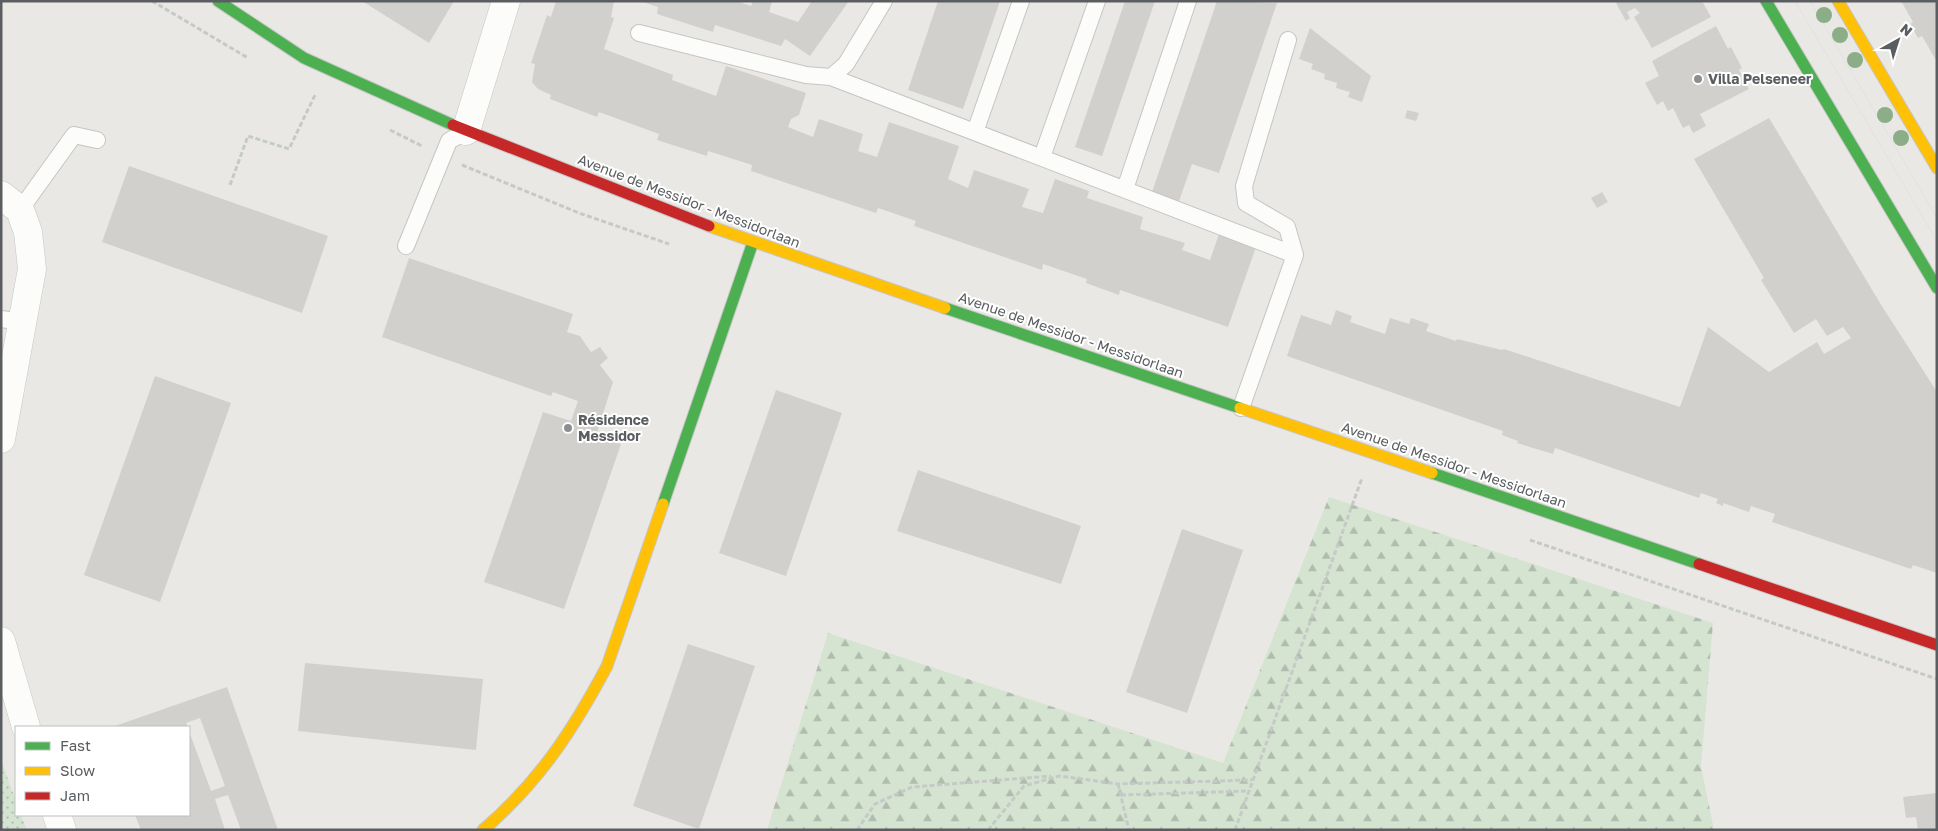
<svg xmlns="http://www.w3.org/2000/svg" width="1938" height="831" font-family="'Golos Text',sans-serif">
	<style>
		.forest { fill: url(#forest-firs) }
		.garden { fill: url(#garden-dots) }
		.building { fill: #d1d0cd }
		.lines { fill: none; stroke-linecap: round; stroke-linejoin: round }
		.lane-casing { stroke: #c5c5c5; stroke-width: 18 }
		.street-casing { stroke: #c5c5c5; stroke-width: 29 }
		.fast-casing { stroke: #c6c6c6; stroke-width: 13 }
		.slow-casing { stroke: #c6c6c6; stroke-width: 13 }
		.jam-casing { stroke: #c6c6c6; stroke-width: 13 }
		.path { stroke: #c5cac7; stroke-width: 3; stroke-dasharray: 5 2.5; stroke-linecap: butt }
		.lane { stroke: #fcfcfb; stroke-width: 16 }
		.street { stroke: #fcfcfb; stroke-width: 28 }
		.fast { stroke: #4caf50; stroke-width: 11 }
		.slow { stroke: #ffc107; stroke-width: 11 }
		.jam { stroke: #c62828; stroke-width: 11 }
		.tram { stroke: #e1e1e1; stroke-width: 1 }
		.tree { fill: #8bae88 }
		.poi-dot { fill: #8c8e8f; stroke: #fff; stroke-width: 2 }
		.labels { text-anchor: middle; stroke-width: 4; stroke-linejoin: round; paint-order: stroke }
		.poi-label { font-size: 14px; font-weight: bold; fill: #5a5e61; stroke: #fff; text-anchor: start }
		.street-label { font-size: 14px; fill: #5a5e61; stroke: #fff }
	</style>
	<defs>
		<pattern id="forest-firs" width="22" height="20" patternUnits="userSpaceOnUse" patternTransform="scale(1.25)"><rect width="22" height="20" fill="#d5e4d1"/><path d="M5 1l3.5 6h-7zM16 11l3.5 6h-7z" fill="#b0bcad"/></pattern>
		<pattern id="garden-dots" width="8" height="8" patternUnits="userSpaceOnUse" patternTransform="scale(1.25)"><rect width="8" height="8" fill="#d5e4d1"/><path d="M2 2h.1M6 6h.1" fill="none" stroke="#b0bcad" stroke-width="1.8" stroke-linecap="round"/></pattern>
	</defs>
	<rect width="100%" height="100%" fill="#eae8e4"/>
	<!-- forest -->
	<path class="forest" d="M1329,497L1713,623L1701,766L1714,830H767L828,633L1223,763Z"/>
	<!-- garden -->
	<path class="garden" d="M1,760L16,801V815H21L27,830H1Z"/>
	<!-- building -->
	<path class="building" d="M362,1H454L429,43Z
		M556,1H614L611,17L614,18L604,49L673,75L672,80L716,96L726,66L806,93L799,115L791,119L788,127L813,137L819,119L863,134L858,151L877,157L889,122L959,146L948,179L968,188L974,170L1029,189L1022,207L1043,213L1055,179L1089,191L1087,198L1143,217L1140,229L1185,243L1182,250L1210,260L1219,234L1256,247L1228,327L1120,290L1119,295L1086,283L1087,279L1043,264L1042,270L914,226L916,221L878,208L876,213L751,171L752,165L708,151L707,156L657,140L659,134L599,112L597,117L550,99L551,95L538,89L532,82L535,64L531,63L547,15L551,17Z
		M640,1H736L751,6L753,1H772L769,12L798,22L812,1H849L810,56L785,39L781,46L715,25L713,32L657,14L658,7Z
		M938,1H1000L963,109L908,90Z
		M1125,1H1155L1102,156L1075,147Z
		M1217,1L1277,3L1219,173L1192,164L1178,204L1151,195Z
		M1619,1H1702L1711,17L1652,48L1634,17L1640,13L1635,8L1627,12L1630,18L1626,21L1616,3Z
		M1901,1H1937V62L1922,36L1918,38L1910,24L1913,22Z
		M1716,26L1728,49L1731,47L1742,68L1739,70L1749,89L1700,114L1706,126L1693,133L1689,125L1683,128L1673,108L1668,111L1663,101L1657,105L1645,83L1659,76L1652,61Z
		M1310,28L1371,76L1362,102L1348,97L1350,92L1336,88L1337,83L1324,79L1325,74L1311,69L1313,64L1299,59Z
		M1407,110L1419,113L1416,121L1405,118Z
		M1769,118L1880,303L1937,392V573L1913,565L1911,569L1772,522L1775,514L1751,506L1749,512L1723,503V506L1716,503L1718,499L1701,493L1699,498L1555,448L1553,454L1517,443L1518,441L1502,435L1503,431L1287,356L1301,315L1331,325L1336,310L1352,316L1350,322L1385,334L1390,318L1409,324L1411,318L1429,324L1426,331L1456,341L1457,339L1502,350L1504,349L1680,407L1708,327L1769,372L1817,342L1824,354L1851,338L1843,327L1827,336L1816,319L1794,333L1761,280L1764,278L1694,159Z
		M129,166L328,236L302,313L102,242Z
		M1602,192L1608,202L1597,208L1591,198Z
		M409,258L573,314L567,332L580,336L591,352L600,347L608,358L600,365L613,382L596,436L621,444L564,609L484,582L543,412L571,421L578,401L553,392L551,396L382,337Z
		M155,376L231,403L160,602L84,575Z
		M776,390L842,413L786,576L719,553Z
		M918,470L1081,526L1061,584L897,531Z
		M1182,529L1243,550L1187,713L1126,692Z
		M688,644L755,666L699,829L633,806Z
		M305,663L483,679L476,750L298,731Z
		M227,687L278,830H241L228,795L215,799L225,830H141L135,815H189V731L211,791L225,786L200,718L186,723L188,727H112Z
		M1937,793V830H1918L1916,817L1906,818L1903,797Z"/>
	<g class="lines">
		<defs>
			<path id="lane" d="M639,33L806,75L831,77L846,64L884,1
				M831,77L1295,255
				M975,132L1021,1
				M1042,157L1097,1
				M1125,189L1188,1
				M20,210L74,135L97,140
				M406,246L449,141L466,131
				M1,319L23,322
				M1241,408L1295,255L1287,227L1246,203L1244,186L1288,40"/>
			<path id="street" d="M466,131L506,1
				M1,195L20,210L28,232L32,269L1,439
				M1,641L26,727
				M57,815L62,830"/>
			<path id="fast" d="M218,1L304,58L453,125
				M1766,1L1937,288
				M945,308L1240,408
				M1432,473L1699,564
				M663,504L753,242"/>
			<path id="slow" d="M1838,1L1937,168
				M709,226L945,308
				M1240,408L1432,473
				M483,830C539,782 573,730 607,666L663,504"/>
			<path id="jam" d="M453,125L709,226
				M1699,564L1937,645"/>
		</defs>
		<!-- lane casing -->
		<use href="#lane" class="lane-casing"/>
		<!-- street casing -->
		<use href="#street" class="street-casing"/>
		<!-- fast casing -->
		<use href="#fast" class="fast-casing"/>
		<!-- slow casing -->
		<use href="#slow" class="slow-casing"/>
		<!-- jam casing -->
		<use href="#jam" class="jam-casing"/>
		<!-- path -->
		<path class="path" d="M152,1L248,58
			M390,130L422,146
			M462,165L579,213L669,244
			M230,185L248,136L289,149L315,95
			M1530,540L1937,679
			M1118,784L1129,830
			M1121,795L1249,791
			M857,830L875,804L912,787L1051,776
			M988,830L1024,786L1059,776L1118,784L1252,780
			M1235,830L1362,478"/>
		<!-- lane -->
		<use href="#lane" class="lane"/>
		<!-- street -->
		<use href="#street" class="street"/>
		<!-- fast -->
		<use href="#fast" class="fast"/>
		<!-- slow -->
		<use href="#slow" class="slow"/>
		<!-- jam -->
		<use href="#jam" class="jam"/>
		<!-- tram -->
		<path class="tram" d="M1795,1L1937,241
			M1810,1L1937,218"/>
	</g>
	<!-- trees -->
	<g class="tree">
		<circle cx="1824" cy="15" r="8"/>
		<circle cx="1840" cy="35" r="8"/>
		<circle cx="1855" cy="60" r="8"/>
		<circle cx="1885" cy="115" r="8"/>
		<circle cx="1901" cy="138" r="8"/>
	</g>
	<!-- markers -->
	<g class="poi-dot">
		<circle cx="1698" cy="79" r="5"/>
		<circle cx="568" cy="428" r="5"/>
	</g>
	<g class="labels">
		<!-- poi labels -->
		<g class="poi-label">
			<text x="1708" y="84">Villa Pelseneer</text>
			<text x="578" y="425">Résidence<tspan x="578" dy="16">Messidor</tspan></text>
		</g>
		<!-- street labels -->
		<g class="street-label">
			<text transform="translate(689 201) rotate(21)" y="5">Avenue de Messidor - Messidorlaan</text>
			<text transform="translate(1071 335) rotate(19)" y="5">Avenue de Messidor - Messidorlaan</text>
			<text transform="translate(1454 465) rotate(19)" y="5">Avenue de Messidor - Messidorlaan</text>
		</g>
	</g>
	<!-- border -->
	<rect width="1938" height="831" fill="none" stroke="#5a5e61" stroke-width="5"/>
	<!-- legend -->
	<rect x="15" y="726" width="175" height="90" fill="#ffffff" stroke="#bdbfc0"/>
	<rect x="25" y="742" width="25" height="8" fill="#4caf50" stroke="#bdbfc0"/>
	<text x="60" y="751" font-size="15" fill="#5a5e61">Fast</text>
	<rect x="25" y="767" width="25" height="8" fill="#ffc107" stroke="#bdbfc0"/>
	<text x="60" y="776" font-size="15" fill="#5a5e61">Slow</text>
	<rect x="25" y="792" width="25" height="8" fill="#c62828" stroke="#bdbfc0"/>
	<text x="60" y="801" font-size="15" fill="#5a5e61">Jam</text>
	<!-- north arrow -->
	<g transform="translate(1898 40) rotate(39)" stroke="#ffffff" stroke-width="4" paint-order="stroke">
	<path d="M0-4L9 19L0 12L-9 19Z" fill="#5a5e61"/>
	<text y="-8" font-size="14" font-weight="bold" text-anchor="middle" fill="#5a5e61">N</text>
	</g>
</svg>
